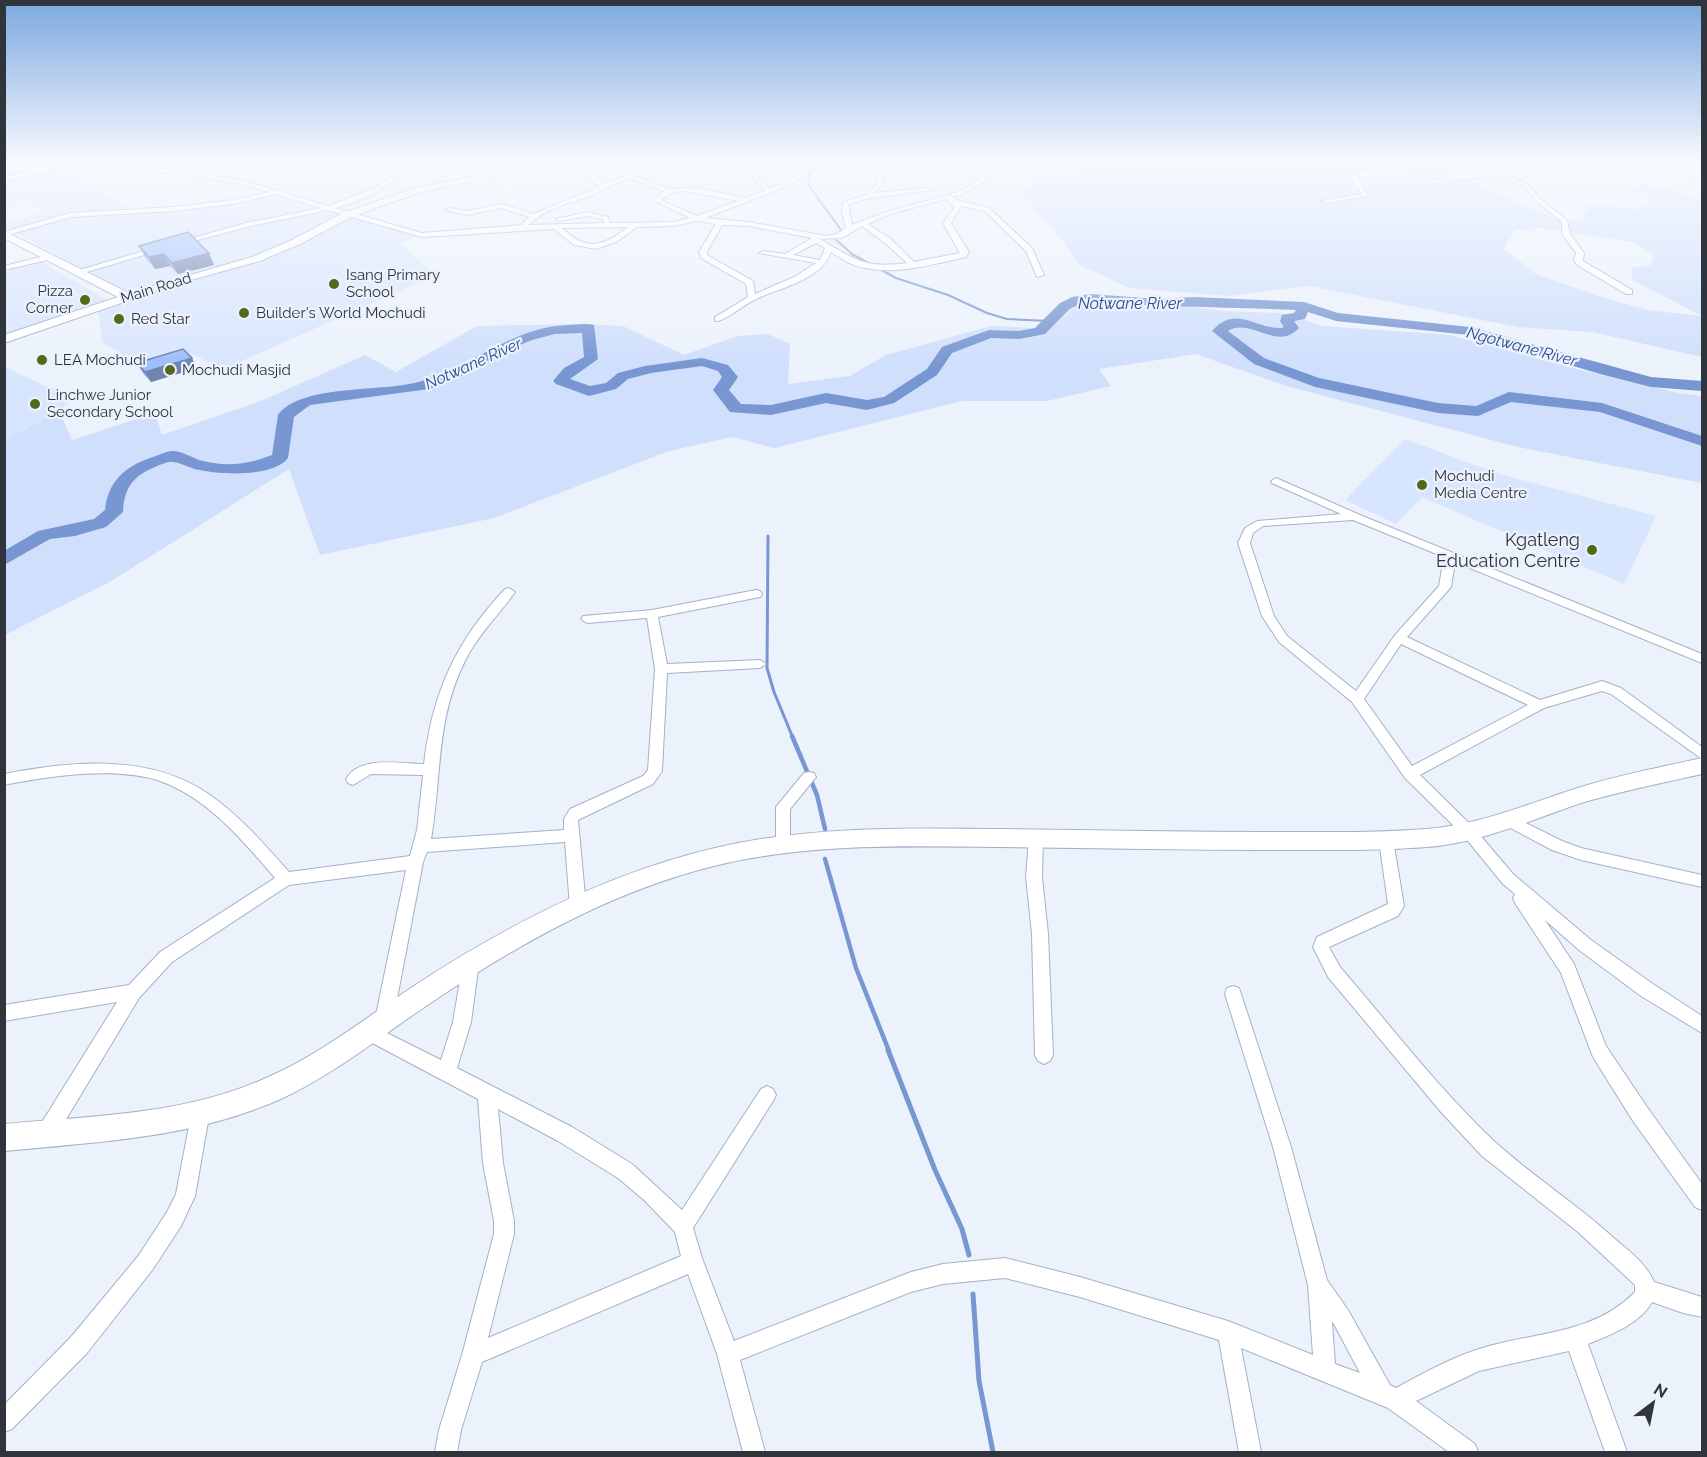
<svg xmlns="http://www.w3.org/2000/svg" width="1707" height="1457" font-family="Raleway,sans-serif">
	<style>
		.built { fill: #d8e5fe }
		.green { fill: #d0dffc; fill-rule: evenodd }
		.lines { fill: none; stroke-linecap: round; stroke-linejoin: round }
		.stream-far3 { stroke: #7896d1; stroke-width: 2 }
		.stream-far2 { stroke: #7896d1; stroke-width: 3 }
		.stream-far1 { stroke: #7896d1; stroke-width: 4.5 }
		.stream { stroke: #7896d1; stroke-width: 5 }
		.river { fill: #7896d1; fill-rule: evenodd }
		.street-casing { stroke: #a4b1c8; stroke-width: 2 }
		.secondary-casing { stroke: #a4b1c8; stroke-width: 2 }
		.street { fill: #fff; fill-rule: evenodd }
		.secondary { fill: #fff; fill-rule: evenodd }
		.wall { fill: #88a3d8 }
		.shaded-wall { fill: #6f85b0 }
		.building { fill: #9ebefb; stroke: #6f85b0; stroke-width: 1.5 }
		.poi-dot { fill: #516919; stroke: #ecf2fc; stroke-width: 2 }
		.labels { text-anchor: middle; stroke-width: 4.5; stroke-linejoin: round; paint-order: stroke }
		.far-poi-label { font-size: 15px; fill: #2f343d; stroke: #ecf2fc; text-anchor: start }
		.far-street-label { font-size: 15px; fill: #2f343d; stroke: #ecf2fc }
		.far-water-label { font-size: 16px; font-style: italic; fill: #294b92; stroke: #ecf2fc }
		.poi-label { font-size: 18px; fill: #2f343d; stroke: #ecf2fc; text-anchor: end }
	</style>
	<rect width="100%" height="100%" fill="#ecf2fc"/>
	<!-- built -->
	<path class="built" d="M4,170L54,171L111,196L134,211L214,203L265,193L313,207L329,209L415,236L401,244L435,275L231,366L215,365L189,353L145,368L102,342L98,308L137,295L84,270L5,227V223L46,210L26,202L5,209Z
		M40,261L108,300L5,334V270Z
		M4,365L17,373L73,398L59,411L5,440Z
		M1405,439L1496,473L1656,516L1624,584L1422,497L1396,524L1345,500Z"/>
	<!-- green -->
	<path class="green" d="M1089,163H1445L1448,170L1458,175L1557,220H1581L1588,206L1611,205L1635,210L1651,201L1627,189L1643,184L1702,198V357L1592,332L1518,327L1310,286L1227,296L1130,288L1079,265L1056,232L1018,191L1050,175L1078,172ZM1541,228L1632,242L1654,254L1651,265L1632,268V280L1702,316L1648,310L1601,297L1536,274L1504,249L1515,230Z
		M1081,302L1136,308L1185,306L1222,311L1283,313L1323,326L1450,335L1580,370L1679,393L1702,396V483L1518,447L1286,386L1196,354L1099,369L1111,386L1047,401H962L775,448L732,437L669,451L494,518L320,555L289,469L113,580L5,635V440L59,411L72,440L155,413L162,435L261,401L365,355L396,372L477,326L579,324L623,326L684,355L737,336L768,334L790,344L788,384L850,376L886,355L991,326L1050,329Z"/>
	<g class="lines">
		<!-- stream-far3 -->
		<path class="stream-far3" d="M816,164L808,177L809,186L841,230L835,239L852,254L896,278L948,295L987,313L1007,319L1050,321"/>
		<!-- stream-far2 -->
		<path class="stream-far2" d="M768,536L767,668L774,692L793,738"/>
		<!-- stream-far1 -->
		<path class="stream-far1" d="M792,736L817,795L825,829
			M825,859L856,968L889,1051"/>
		<!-- stream -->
		<path class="stream" d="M888,1050L935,1170L962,1229L969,1255
			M973,1294L979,1381L993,1452"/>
		<!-- river -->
		<path class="river" d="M1091,294L1157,299L1194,297L1304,302L1338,313L1470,327L1651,377L1702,381V391L1651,387L1600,374L1469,335L1336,321L1308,312L1305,319L1294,321L1299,328C1277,352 1251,317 1228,331L1264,358L1319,378L1438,403L1476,406L1509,392L1602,403L1702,436V446L1600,412L1511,402L1478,416L1438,413L1315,387L1254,364L1212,331C1235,304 1256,329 1281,328L1284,327L1280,321L1282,315L1294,313L1296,310C1227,307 1159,307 1091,302L1080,304L1070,309L1045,334L1019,339L991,338L952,353L937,375L894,403L867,410L826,403L771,415L730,412L713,390L722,377L718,371L702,366L651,373L628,379L616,389L589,396L556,384L553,381L564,368L584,357L582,333L555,334L532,340L510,349L459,377L429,389L310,405L294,417L288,458C274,477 221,475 200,470C191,469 182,463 173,462C168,461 160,465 155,467C133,476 124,488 123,512L106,527L75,536L50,539L4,565V551L38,531L94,519L105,510C108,482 124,467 150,458C157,456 166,451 173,451C181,451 191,457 199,460C224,467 248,465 272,455L278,415C302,383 384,393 422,381C474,366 510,328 567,325C576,325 585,323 594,325L598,359L570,379L590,386L606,383L618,373L645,366L702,358L728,365L738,377L729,390L741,404L771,405L826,393L867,400L884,397L927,369L942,347L989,330L1019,331L1035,328L1060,303L1072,297Z"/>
		<defs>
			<path id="street" d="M398,163H404V169C386,191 362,201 335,208L422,233L521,225L529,217L502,208L467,215L446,210L449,208L467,211L502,204L533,214L599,187L584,172L585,163H591L590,172L604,184L621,177L631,175L671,189L698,188L745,198L765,191L752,176L751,163H757L758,176L770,189C786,183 797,179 804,163H828L809,166L804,176L791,185L705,218L749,222L826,236L837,234L846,228L842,212L843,202L867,195L878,183L874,175L854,163C868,163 879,171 884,183L875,193L929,188L932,190L870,198L848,204L852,225L886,212L959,192L980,179L935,165L934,163L982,175L983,170L975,164L981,163L989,169L987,179L963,194L952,197L956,200L989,208L1032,248L1044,275L1037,277L1026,251L985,211L961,206L951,223L969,252L966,257C935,264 896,275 865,268C852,266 842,259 831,252C821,281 778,288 754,300C742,306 731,317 718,321H715V317L748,297L746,284L701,258L699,252L716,224L697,221L674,226L637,227L618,241L596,249L574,245L554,229L422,237L327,210L247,227L179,245L175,243L246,223L321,208L276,194L233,204L174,211L71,217L4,236V232L70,213L174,207L233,200L269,192L245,185L185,174L84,168L86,165L185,170L248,182L328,206L373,189L387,180L398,169ZM631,179L664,191L655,199V201L690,218L674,222L610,223L608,217L587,212L556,219L559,221L587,216L603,219L604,223L529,225C546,207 571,204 592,195C605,190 616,181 631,179ZM685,191L738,201L697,216L661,200L674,192ZM946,199L955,207L943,223L960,253L914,262L891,239L868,224L890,214ZM722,225L749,226L812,238L785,254L763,251L759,253L816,263L796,276L755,294L753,281L707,255V252ZM862,226L885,243L907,263C865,269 854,259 820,239L842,238ZM628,227C603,247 586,251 562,228ZM816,243L825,248L820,260L793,255Z
				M1512,163H1518L1521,170L1505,174L1529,185L1540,199L1567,220L1570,234L1584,253L1583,261L1632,290V294H1626L1577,265L1574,260L1576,253L1562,234V222L1536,201L1525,187L1497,175L1470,179L1361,176L1357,178L1368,196L1324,203L1321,201L1362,194L1350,177L1360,172L1470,175L1514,169Z
				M1646,163H1657L1702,175V179Z
				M64,164L66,167L4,181V177Z
				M157,247L164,249L80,274L73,272Z
				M49,255L53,257L52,259L4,270V266Z
				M1276,478L1360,515L1702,654V663L1455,562L1451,587L1407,637L1540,700L1602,681L1621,688L1702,747V759L1611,694L1602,691L1544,708L1420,775L1473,827L1513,874L1591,940L1653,984L1702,1016V1033L1641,996L1579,950L1545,920L1574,964L1606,1046L1647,1107L1702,1184V1210L1695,1207L1633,1121L1593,1057L1561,973L1515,903L1513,898L1515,894L1503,884L1463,835L1405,778L1352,702L1279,642L1262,616L1238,543L1245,528L1257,521L1341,514L1272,483L1271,481ZM1353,520L1444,557L1439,586L1395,635L1356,691L1287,636L1274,616L1250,543L1253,533L1263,526ZM1401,644L1528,705L1412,766L1364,699Z
				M509,588L515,592C499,615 479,633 466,659C435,719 442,777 431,839L564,830V819L570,809L643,776L648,770L655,669L647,618L587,623L581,619L583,616L652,610L756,590L760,591L762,594L760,597L658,617L667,664L760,660L766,664L760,668L667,673L662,771L653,784L578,820L586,907L584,912L578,914L572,912L570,907L565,842L427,852L423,862L393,1020L390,1026L384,1028L378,1026L375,1020L406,870L289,885L172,962L139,998L53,1141L46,1143L39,1141L37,1134L39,1127L117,1002L4,1021V1005L129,985L160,952L275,878C243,841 208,798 160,781C115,766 50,776 4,785V774C73,761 150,753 210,795C240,816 265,845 289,872L410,856L417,830L423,775L371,774L353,785L348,783L346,779C360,755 401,764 424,764C432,693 456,641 505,589Z
				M809,772L814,773L816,777L790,809V844L788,848L783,850L778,848L776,844V807L804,773Z
				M1508,814L1562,841L1581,848L1702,875V887L1581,860L1552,850L1503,824L1501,820L1503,816Z
				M1036,832L1041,834L1043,838L1042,877L1048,934L1053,1055L1050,1061L1044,1064L1038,1061L1035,1055L1032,934L1026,877L1029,838L1031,834Z
				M1386,834L1391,836L1393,840L1404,906L1398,916L1329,947L1340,967C1390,1025 1438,1088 1494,1141C1532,1176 1577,1204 1615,1239C1630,1252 1646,1263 1654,1282L1702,1297V1317L1683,1313L1652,1302C1640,1324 1610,1335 1588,1344L1627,1452H1605L1569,1351L1479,1371L1416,1401L1475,1444L1478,1452H1449L1388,1408L1241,1348L1261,1452H1239L1219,1340L1080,1297L1005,1278L943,1284L911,1292L740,1360L765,1452H743L717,1354L688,1274L482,1362L461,1430L457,1452H435L439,1430L462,1355L494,1234V1221L483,1163L478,1099L361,1037L358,1031L361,1025L367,1023L441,1060L453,1022L463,963L465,958L471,956L477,958L479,963L471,1022L457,1068L572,1127L632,1164L682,1210L761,1089L767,1086L773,1089L776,1095L773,1101L693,1228L703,1261L734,1341L911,1272L943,1264L1005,1258L1080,1277L1228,1321L1313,1355L1308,1285L1273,1147L1225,994L1227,988L1233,986L1239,988L1241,994L1291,1147L1327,1280L1348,1310L1390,1385L1396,1388C1425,1372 1456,1355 1489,1346C1540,1332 1595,1333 1635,1292V1285L1578,1232L1482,1156L1441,1112L1328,977L1313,947L1317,937L1388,904L1379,840L1381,836ZM498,1109L558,1141L618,1178L644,1200L675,1232L681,1256L488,1338L514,1234V1221L503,1163ZM1332,1322L1334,1324L1360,1373L1335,1364Z
				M200,1107L207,1109L209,1116L195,1196L181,1226L153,1269L87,1353L12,1429L4,1432V1405L71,1337L139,1255L167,1212L176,1194L191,1116L193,1109Z"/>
			<path id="secondary" d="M73,163H142L138,166L4,172V166Z
				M533,163H551L418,193L351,217L300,244L260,261L180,283L4,343V335L118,297L4,238V231L129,293L252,257L292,240L343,213L412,189Z
				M1702,758V774C1662,783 1621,791 1581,803C1531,820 1480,843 1427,847C1379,851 1331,850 1284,850C1189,850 1093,848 998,847C903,846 807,843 714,866C609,892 515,946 426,1006C380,1037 334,1074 283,1098C195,1138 100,1142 4,1151V1124C92,1116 185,1115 266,1078C320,1055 368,1016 417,984C509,924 608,873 715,848C809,826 904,828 999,829C1094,830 1189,832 1284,832C1331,832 1379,833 1426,829C1480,825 1530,803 1581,787C1620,775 1661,767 1702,758Z"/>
		</defs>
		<!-- street casing -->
		<use href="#street" class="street-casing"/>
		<!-- secondary casing -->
		<use href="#secondary" class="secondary-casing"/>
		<!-- street -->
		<use href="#street" class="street"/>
		<!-- secondary -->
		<use href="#secondary" class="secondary"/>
	</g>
	<!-- wall -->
	<path class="wall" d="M139,246L214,265L178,274L170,266L155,269L145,257Z
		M137,363L197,368L151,382L143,373Z"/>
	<!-- shaded-wall -->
	<path class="shaded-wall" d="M209,253L214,265L178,274L172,263Z
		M164,254L170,266L155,269L149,257Z
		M192,358L197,368L151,382L145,372Z"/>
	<!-- building -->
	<path class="building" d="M188,232L209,253L172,263L164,254L149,257L139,246Z
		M183,349L192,358L145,372L137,363Z"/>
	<!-- sky -->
	<linearGradient id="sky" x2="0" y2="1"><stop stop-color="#7ba8df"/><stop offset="0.44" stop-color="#f6f9fe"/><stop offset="1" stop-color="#f6f9fe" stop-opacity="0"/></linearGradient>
	<rect width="1707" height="367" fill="url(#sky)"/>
	<!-- markers -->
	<g class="poi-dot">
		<circle cx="334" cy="284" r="6"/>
		<circle cx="85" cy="300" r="6"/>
		<circle cx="244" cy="313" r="6"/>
		<circle cx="119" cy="319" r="6"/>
		<circle cx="42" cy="360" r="6"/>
		<circle cx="170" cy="370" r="6"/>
		<circle cx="35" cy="404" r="6"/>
		<circle cx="1422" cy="485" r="6"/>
		<circle cx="1592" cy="550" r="6"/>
	</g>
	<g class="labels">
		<!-- far-poi labels -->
		<g class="far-poi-label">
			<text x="346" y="280">Isang Primary<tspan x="346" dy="17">School</tspan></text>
			<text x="73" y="296" text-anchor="end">Pizza<tspan x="73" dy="17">Corner</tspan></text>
			<text x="256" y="318">Builder's World Mochudi</text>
			<text x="131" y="324">Red Star</text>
			<text x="54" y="365">LEA Mochudi</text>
			<text x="182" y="375">Mochudi Masjid</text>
			<text x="47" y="400">Linchwe Junior<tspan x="47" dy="17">Secondary School</tspan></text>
			<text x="1434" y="481">Mochudi<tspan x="1434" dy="17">Media Centre</tspan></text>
		</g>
		<!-- far-street labels -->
		<g class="far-street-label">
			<text transform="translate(156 288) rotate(-17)" y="5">Main Road</text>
		</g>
		<!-- far-water labels -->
		<g class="far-water-label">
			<text x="1130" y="309">Notwane River</text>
			<text transform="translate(1522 346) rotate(15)" y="6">Ngotwane River</text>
			<text transform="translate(473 363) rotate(-24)" y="6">Notwane River</text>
		</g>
		<!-- poi labels -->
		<g class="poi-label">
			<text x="1580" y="546">Kgatleng<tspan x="1580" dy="21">Education Centre</tspan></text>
		</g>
	</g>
	<!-- border -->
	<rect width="1707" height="1457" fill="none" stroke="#2f343d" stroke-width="12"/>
	<!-- north arrow -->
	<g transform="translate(1653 1403) rotate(32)" stroke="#ecf2fc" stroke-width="4.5" paint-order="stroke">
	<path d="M0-4.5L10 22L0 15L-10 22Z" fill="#2f343d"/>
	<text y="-9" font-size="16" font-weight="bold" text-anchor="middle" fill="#2f343d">N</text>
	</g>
</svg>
